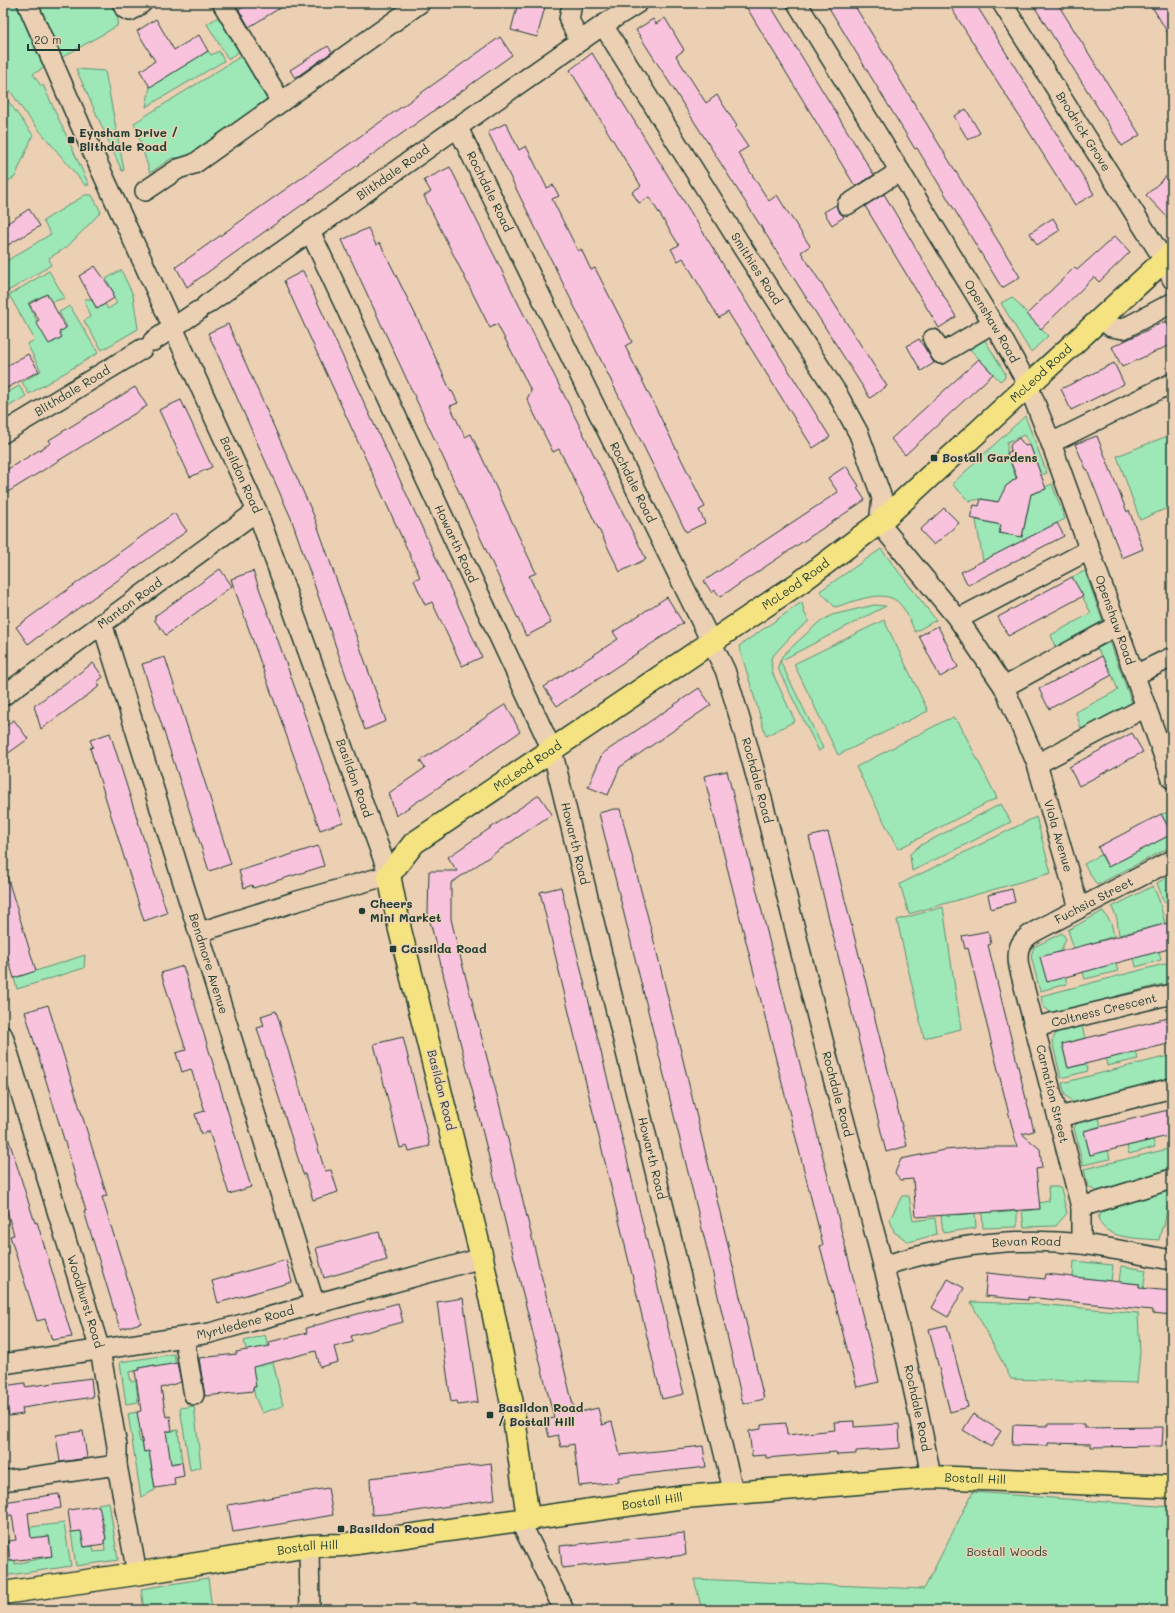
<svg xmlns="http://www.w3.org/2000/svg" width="1175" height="1613" font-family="Mali,sans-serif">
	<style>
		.green { fill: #9ee7b6; stroke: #5e9275 }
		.building { fill: #f9c3de; stroke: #1f3d34 }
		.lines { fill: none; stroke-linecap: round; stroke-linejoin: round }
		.minor-casing { stroke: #1f3d34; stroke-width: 22 }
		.major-casing { stroke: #1f3d34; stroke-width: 25 }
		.minor { stroke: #ecd0b3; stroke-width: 19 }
		.major { stroke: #f5e382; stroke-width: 22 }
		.poi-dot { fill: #1f3d34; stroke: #ecd0b3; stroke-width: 1.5 }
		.labels { text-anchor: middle; stroke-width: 3; stroke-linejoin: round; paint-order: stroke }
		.street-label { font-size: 12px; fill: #1f3d34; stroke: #ecd0b3 }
		.poi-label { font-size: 12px; font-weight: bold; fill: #1f3d34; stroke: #ecd0b3; text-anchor: start }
		.park-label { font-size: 12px; fill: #25463a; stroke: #ecd0b3 }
	</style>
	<rect width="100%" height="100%" fill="#ecd0b3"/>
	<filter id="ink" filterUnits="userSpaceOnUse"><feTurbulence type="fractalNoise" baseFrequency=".025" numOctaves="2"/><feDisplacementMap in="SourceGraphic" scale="8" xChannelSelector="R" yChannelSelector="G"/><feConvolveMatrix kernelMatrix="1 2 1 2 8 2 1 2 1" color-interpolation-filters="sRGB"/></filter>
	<g filter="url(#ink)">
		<!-- green -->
		<path class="green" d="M3,3H110L118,17L117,26L33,74L41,86L43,85L89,185H85L25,113L3,80Z
			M220,16L242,50L228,59L207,24Z
			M208,51L211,55L219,51L224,61L146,107L150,87Z
			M243,55L269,98L268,103L190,158H172L150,173L134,123Z
			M76,69L105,71L124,170L122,171Z
			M3,94L33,135L15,177L3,184Z
			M85,195H92L101,212L67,247L49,258L51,265L3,294V263L51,234L43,221Z
			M121,270L133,295L138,329L102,350L84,321L90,317L84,299H91L97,309L105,304L108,309L117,303L112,295L114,293L106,279Z
			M49,271L65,298L51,302L47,294L28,303L44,335L47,333L52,343L62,337L59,332L67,327L59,312L70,306L98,353L29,394L22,382L41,371L27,344L35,340L9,295Z
			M1012,297L1048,336L1032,351H1030L1001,303Z
			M981,334L1005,373V377L1000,381L965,344Z
			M19,386L26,396L3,410V395Z
			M1025,416L1047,473L1041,475L1030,445L1024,435L1007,442V453L1016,478L1006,486L1002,495L1006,503L981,499L969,501L952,484Z
			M1172,434V506L1140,520L1117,456Z
			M1052,484L1065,519L983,561L976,520L1001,525L1022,537L1029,505L1024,497L1046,489L1045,487Z
			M881,549L936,620L915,632C911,623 907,612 900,604C885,587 854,602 835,607L820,591Z
			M1085,571L1104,625L1056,650L1051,635L1091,613L1072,577Z
			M802,602L804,612L809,621L791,636L771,658L772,672L795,721L766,736L739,646Z
			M874,605L886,606L780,661L823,748L819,751L781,675L778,667L782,656L818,623L832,615Z
			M884,620L928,711L838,755L794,664Z
			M1110,642L1133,706L1082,732L1076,712L1118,690L1112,675L1097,648Z
			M954,718L959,723L997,798L898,849L856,767L946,720Z
			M1001,804L1011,822L912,871L910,854L919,846Z
			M1172,812V846L1097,885L1084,864L1101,855L1108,867L1172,834L1161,814Z
			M1036,817L1051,873L909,914L900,884Z
			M1172,875V900L1164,902L1157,883Z
			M1153,886L1159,900L1165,924L1119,935L1117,919L1112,907Z
			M943,907L961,1029L924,1038L897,920Z
			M1103,911L1111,923L1114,936L1074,949L1068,930Z
			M1062,933L1066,939L1060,952L1067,984L1040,991L1031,956L1034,947Z
			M1159,951L1161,960L1136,967L1134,957Z
			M85,955L84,968L17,989L14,978Z
			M1115,962L1118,971L1085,979L1083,972Z
			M1172,962V988L1168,989L1163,984L1116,996L1110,1003L1056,1017L1043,1006L1041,996Z
			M1082,1026L1085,1038L1062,1044L1068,1068L1086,1064L1088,1071L1061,1078L1052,1041L1057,1031Z
			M1136,1051L1138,1059L1107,1066L1106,1059Z
			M1172,1055V1082L1076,1105L1065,1095L1062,1083Z
			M1098,1115L1101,1126L1084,1131L1090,1155L1108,1150L1110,1159L1083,1165L1074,1128L1079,1120Z
			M1153,1140L1155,1147L1129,1154L1127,1146Z
			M1172,1148V1167L1163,1170L1156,1178L1100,1194L1088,1186L1084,1169Z
			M1048,1187H1058L1061,1189L1067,1213L1056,1226L1024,1227L1022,1211L1040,1209L1039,1203L1049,1201Z
			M1172,1189V1205L1168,1204L1164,1227H1162L1159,1240C1139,1238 1103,1240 1098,1217L1103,1210Z
			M902,1196H909L913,1221L935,1218L937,1234L909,1242L894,1232L890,1219Z
			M998,1211V1213L1017,1211V1227L983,1228L982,1213Z
			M957,1213L958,1215L975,1213L976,1228L943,1233L941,1215Z
			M1074,1261L1113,1265L1111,1281L1073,1277Z
			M1121,1266L1146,1270L1143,1290L1139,1289V1284L1119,1282Z
			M971,1302L1038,1304L1138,1313L1140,1353L1137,1383L1011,1379Z
			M265,1335L273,1362L283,1406L262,1413L255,1397L253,1387H255L244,1341Z
			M174,1354L177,1372L156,1370L155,1365L139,1368L140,1370L129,1372L131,1382L136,1381L138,1402L126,1404L120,1362Z
			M194,1406L201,1467L190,1470L180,1408Z
			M137,1412L141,1432L138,1433L140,1442H142L144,1452L149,1451L155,1490L141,1497L128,1414Z
			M178,1430L182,1462L168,1464C171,1450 166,1444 158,1433Z
			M973,1492L1172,1507V1610H702L694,1579L924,1589Z
			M109,1502L118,1560L76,1566L71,1532L84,1530L82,1536L84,1547L93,1546L94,1552L105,1551L104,1540L106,1539L104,1524H101L98,1504Z
			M64,1523L71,1566L3,1576V1540L8,1541L9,1551H4L5,1562L15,1561V1564L52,1556L31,1541L30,1527Z
			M208,1578L212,1610H144L141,1589Z"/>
		<!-- building -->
		<path class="building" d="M250,3H288L249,27L239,10Z
			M518,3H546L537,37L511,30Z
			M744,3H769L874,175L855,186Z
			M826,3H853L1020,277L1002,288L917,148L915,149Z
			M948,3H975L1094,194L1075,205Z
			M1032,3H1057L1140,135L1122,146Z
			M1150,3H1172V40Z
			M665,18L684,50L676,56L706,103L717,95L733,120L737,126L735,128L748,147L738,153L769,201L777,195L787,211L810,246L801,252L887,386L870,398L636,30L653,19L656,24Z
			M156,19L174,50L199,35L208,51L150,87L140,71L155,61L137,31Z
			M500,37L512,55L187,287L176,267Z
			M328,46L332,52L295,78L290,70Z
			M592,53L830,437L813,448L728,312L719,318L683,258L678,261L671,249L679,245L649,197L639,203L632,192L641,186L570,70Z
			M966,109L980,133L968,140L954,116Z
			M506,123L519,150L526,146L547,188L553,185L559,196L552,199L578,251L581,249L591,270L595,268L622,321L632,342L625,346L705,507L699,510L705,523L686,532L488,132Z
			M450,167L646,559L620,572L559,449L553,452L547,440L527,399L531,391L513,354L497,324L490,328L424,196L431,192L424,180Z
			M1172,171V222L1146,195Z
			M884,194L956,317L939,328L865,206Z
			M836,205L838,211L844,217L832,225L824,212Z
			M29,209L40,226L3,248V226Z
			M1053,218L1060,230L1037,245L1030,233Z
			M368,228L376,245L380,243L422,328L451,392L452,391L458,403L450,406L465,437L471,434L536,573L529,576L551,623L526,636L342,240Z
			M1115,236L1130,252L1099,282L1094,277L1041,329L1027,314L1075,267L1077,270Z
			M95,266L114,293L112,295L114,298L97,309L79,276Z
			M303,271L482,657L462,666L432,602L425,605L414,580L420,577L284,281Z
			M47,294L66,328L59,332L62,337L49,344L36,322L39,320L29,304Z
			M1166,321L1172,334V344L1122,367L1112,347Z
			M228,324L314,516L386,721L365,730L291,518L208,333Z
			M919,339L934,363L921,371L907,346Z
			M28,354L39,371L3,390V368Z
			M979,359L993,374L905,455L891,439Z
			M1114,363L1124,384L1071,410L1061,389Z
			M135,387L147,406L3,495V472L51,443L49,440Z
			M181,400L212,467L190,477L159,410Z
			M1097,436L1127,512L1129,510L1143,549L1122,558L1087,469H1086L1075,444Z
			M1019,438L1025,446L1030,445L1046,489L1031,494L1022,537L999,533L1001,525L970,518L974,505L979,506L981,499L998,502L1006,486L1017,478L1007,453L1011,451L1010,446L1012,443Z
			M846,466L859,486L857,488L865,500L720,597L715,590L712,593L704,581L838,492L828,478Z
			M944,508L959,523L934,545L920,530Z
			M174,513L187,531L28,644L16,627Z
			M1057,523L1064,536L968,585L961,572Z
			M220,569L232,586L166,635L155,621V616Z
			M253,571L343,822L320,830L231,579Z
			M1072,577L1083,596L1008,636L998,617Z
			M667,597L683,623L557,706L544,687L618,639L613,632Z
			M938,626L958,667L940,677L919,636Z
			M1102,656L1112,675L1049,709L1039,689Z
			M165,657L231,864L209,871L142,664Z
			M93,663L103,677L97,682L100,686L41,729L34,706Z
			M699,688L711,705L620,767L608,795L588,787L602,754Z
			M506,704L520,732L396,816L389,793L425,768L420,761Z
			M14,720L28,739L3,757V728Z
			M110,733L167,913L144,921L90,748L93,747L90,740Z
			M1132,733L1143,752L1079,786L1069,767Z
			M727,771L879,1382L857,1387L828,1276L820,1246L823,1245L704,776Z
			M539,795L552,814L451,883V919L458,948L499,1103L575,1413L598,1408L602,1425L612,1422L620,1455L703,1446L706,1467L618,1477L619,1482L579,1486L574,1444L561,1447L558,1435L549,1437L545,1420L554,1418L428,913L429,871H457L448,857Z
			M614,809H620L656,949L727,1241L764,1399L743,1404L710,1261L599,813Z
			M1161,814L1172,834L1108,867L1098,847Z
			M828,832L907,1146L886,1152L809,837Z
			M318,846L324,866L253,888L252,885L244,888L239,871Z
			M6,873L36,971L14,978L3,942V874Z
			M561,887L684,1394L662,1399L540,892Z
			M1012,889L1015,902L991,909L988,895Z
			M1172,922V948L1047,982L1040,957Z
			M988,931L991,944L988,945L1034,1131L1022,1134L1040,1149L1042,1168L1036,1169L1040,1209L916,1217L913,1179L901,1180L895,1173L901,1159L944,1150L987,1147H1017L968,948L965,949L962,936Z
			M183,966L251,1187L229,1194L209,1131L201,1134L195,1114L205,1111L191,1069L182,1072L176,1053L186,1050L161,973Z
			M48,1005L107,1196L102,1197L141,1323L120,1329L84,1211H86L25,1012Z
			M276,1011L325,1171L331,1170L338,1192L313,1200L305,1174H303L257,1028L264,1026L261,1016Z
			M1172,1017V1043L1068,1068L1062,1044Z
			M403,1037L430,1146L409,1151L407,1146L400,1148L374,1044Z
			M1172,1109V1135L1090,1155L1084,1131Z
			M6,1131L35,1223L37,1222L72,1337L52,1340L45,1319L37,1321L10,1236L14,1235L3,1198V1132Z
			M379,1232L387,1260L324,1278L316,1248Z
			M286,1260L292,1282L218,1303L212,1281Z
			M987,1273L1045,1279L1046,1274L1139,1284V1288L1172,1291V1315L1152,1313V1310L1028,1297V1300L985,1296Z
			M948,1279L964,1288L948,1317L932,1308Z
			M463,1298L478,1402L458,1405L457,1401L451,1402L437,1302Z
			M398,1303L403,1322L351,1336L353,1342L334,1347L338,1362L320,1367L316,1351L253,1367L256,1387H253V1391L205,1396L199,1358L237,1354L236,1352L270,1346L269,1342L307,1333L306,1328Z
			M947,1325L968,1407L950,1412L929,1329Z
			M177,1363L181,1382L161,1388L166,1417L170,1416L172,1431H166L171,1464L182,1462L184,1476L174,1478L175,1485L155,1488L149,1451L144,1452L137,1412L141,1411L135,1371L140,1370L139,1368L155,1365V1367Z
			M91,1378L93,1397L22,1408L23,1414L9,1416L7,1407L3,1408V1386L25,1383V1387Z
			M973,1414L1001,1431L991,1447L963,1430Z
			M854,1421V1427L899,1424L900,1448L856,1451V1454L837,1455L836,1452L766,1458V1455L752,1456L749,1431L761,1429V1425L786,1423L787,1435L835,1430L834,1422Z
			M1047,1424H1084V1428L1163,1427L1162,1446L1091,1447V1444L1048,1443V1446L1012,1445L1013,1425L1047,1426Z
			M83,1431L87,1458L60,1462L56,1435Z
			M491,1463L495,1499L409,1512L372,1515L370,1478Z
			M328,1488L333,1515L233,1532L228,1505Z
			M59,1494L61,1508L28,1513L31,1538L49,1536L52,1556L10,1561L8,1541L16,1540L12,1515L3,1516V1502Z
			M99,1506L106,1539L104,1540V1544L84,1547L81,1531L71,1532L68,1510Z
			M684,1533L686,1555L562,1568L560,1546Z"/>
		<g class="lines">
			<defs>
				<g id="minor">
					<path id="s1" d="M27,3L83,131L257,511L389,875L294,902L200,932"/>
					<path d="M122,3L125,9L130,11L142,3"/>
					<path d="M572,3L569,20L580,41"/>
					<path id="s2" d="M797,3L1002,338L1028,385L1051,443L1172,779"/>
					<path id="s3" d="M1002,3L1164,260L1172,279"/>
					<path id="s4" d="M603,25L744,250L837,393L859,434L882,498L879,523L958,619L1004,687L1037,764L1079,908"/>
					<path d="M281,102L420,3"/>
					<path id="s5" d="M458,128L725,670C766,799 794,932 829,1063C865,1200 906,1337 931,1477"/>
					<path d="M145,191L178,169L194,164L281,102L222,3"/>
					<path d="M847,205L900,171"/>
					<path id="s6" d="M310,231L552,750L734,1494"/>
					<path id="s7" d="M206,305L513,88L603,25L638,3"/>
					<path d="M1102,319L1111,327L1123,329L1172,303"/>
					<path d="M933,339L941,354L993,323"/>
					<path d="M153,341L198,311"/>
					<path id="s8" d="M3,433L142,349"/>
					<path d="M1051,443L1172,383"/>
					<path d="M958,619L1089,550"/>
					<path id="s9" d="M102,623L315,1305"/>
					<path d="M1135,675L1172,657"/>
					<path d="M1004,687L1116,626"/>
					<path id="s10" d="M3,696L257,511"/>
					<path d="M1037,764L1146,707"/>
					<path id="s11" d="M1035,1027L1172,994"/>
					<path id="s12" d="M3,1036L100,1350L117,1446V1465L137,1574"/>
					<path d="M1059,1117L1172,1088"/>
					<path d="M1081,1207L1172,1179"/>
					<path id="s13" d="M1081,1244V1207L1019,967C1016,950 1019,941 1034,932L1172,860"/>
					<path id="s14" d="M883,1266C946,1246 1015,1236 1082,1244C1112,1248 1142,1255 1172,1260"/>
					<path d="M184,1338L194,1395"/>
					<path id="s15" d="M3,1364L210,1333L482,1258"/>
					<path d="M3,1481L117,1465"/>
					<path d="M519,1519L564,1610"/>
					<path d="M309,1546L310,1610"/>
				</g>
				<g id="major">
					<path id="s16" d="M528,1518L512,1404L482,1258L400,930L389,875L414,843L802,581L879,523L1172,253"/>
					<path id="s17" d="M3,1593L135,1574L309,1546L342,1545L684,1497L931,1477L1172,1487"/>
				</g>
			</defs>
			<!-- minor casing -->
			<use href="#minor" class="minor-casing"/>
			<!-- major casing -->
			<use href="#major" class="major-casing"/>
			<!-- minor -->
			<use href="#minor" class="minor"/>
			<!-- major -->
			<use href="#major" class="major"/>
		</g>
	</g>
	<!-- markers -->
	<g class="poi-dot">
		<rect x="67" y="136" width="8" height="8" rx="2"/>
		<rect x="930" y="454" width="8" height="8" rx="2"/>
		<circle cx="362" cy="911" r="4"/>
		<rect x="389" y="945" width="8" height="8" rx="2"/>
		<rect x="486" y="1411" width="8" height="8" rx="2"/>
		<rect x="337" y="1525" width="8" height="8" rx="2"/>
	</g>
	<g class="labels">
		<!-- street labels -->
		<g class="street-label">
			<text dy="4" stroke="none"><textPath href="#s3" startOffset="152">Brodrick Grove</textPath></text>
			<text dy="4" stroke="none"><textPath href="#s7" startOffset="229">Blithdale Road</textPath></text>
			<text dy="4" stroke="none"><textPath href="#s5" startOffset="71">Rochdale Road</textPath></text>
			<text dy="4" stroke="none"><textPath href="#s4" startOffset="288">Smithies Road</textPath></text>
			<text dy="4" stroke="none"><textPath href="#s2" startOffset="373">Openshaw Road</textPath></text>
			<text dy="4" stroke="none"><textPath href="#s16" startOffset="1484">McLeod Road</textPath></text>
			<text dy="4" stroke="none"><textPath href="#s8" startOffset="81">Blithdale Road</textPath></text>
			<text dy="4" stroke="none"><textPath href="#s1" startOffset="518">Basildon Road</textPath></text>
			<text dy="4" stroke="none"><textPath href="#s5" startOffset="395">Rochdale Road</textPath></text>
			<text dy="4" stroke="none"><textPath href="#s6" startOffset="345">Howarth Road</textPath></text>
			<text dy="4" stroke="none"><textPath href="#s16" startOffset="1160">McLeod Road</textPath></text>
			<text dy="4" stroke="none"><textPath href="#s10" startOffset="157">Manton Road</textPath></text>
			<text dy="4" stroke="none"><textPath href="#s2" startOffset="697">Openshaw Road</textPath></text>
			<text dy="4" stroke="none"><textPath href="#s16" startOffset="836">McLeod Road</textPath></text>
			<text dy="4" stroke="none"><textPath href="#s1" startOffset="842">Basildon Road</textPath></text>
			<text dy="4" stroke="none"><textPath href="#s5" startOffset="719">Rochdale Road</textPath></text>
			<text dy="4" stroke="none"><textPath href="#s4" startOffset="941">Viola Avenue</textPath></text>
			<text dy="4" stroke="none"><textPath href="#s6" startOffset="669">Howarth Road</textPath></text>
			<text dy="4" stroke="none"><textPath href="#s13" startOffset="394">Fuchsia Street</textPath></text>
			<text dy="4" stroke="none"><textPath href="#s9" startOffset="357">Bendmore Avenue</textPath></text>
			<text dy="4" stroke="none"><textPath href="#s11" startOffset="71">Coltness Crescent</textPath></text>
			<text transform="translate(441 1090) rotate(76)" y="4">Basildon Road</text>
			<text dy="4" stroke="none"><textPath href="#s5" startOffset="1043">Rochdale Road</textPath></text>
			<text transform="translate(1052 1094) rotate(76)" y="4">Carnation Street</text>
			<text dy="4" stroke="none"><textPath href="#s6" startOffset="993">Howarth Road</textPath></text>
			<text dy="4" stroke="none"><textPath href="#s14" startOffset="146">Bevan Road</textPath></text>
			<text dy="4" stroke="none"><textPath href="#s12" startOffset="278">Woodhurst Road</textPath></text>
			<text dy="4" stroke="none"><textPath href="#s15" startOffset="246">Myrtledene Road</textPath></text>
			<text dy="4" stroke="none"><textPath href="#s5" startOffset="1367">Rochdale Road</textPath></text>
			<text dy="4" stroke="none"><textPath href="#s17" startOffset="980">Bostall Hill</textPath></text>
			<text dy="4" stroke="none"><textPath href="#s17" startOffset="656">Bostall Hill</textPath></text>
			<text dy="4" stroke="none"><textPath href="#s17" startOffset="308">Bostall Hill</textPath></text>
		</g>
		<!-- poi labels -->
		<g class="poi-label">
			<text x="79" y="137">Eynsham Drive /<tspan x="79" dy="14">Blithdale Road</tspan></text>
			<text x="942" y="462">Bostall Gardens</text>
			<text x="370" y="908">Cheers<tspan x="370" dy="14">Mini Market</tspan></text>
			<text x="401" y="953">Cassilda Road</text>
			<text x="498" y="1412">Basildon Road<tspan x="498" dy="14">/ Bostall Hill</tspan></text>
			<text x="349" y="1533">Basildon Road</text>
		</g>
		<!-- park labels -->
		<g class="park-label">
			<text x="1007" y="1556">Bostall Woods</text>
		</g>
	</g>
	<!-- margin -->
	<rect width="1175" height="1613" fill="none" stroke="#ecd0b3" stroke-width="16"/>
	<rect x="8" y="8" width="1159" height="1597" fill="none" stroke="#1f3d34" stroke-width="1.5" filter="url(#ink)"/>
	<!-- scale -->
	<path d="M28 44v6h51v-6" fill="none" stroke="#1f3d34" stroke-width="2"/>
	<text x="34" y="44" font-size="12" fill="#1f3d34" stroke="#ecd0b3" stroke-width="3" paint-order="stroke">20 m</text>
</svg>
